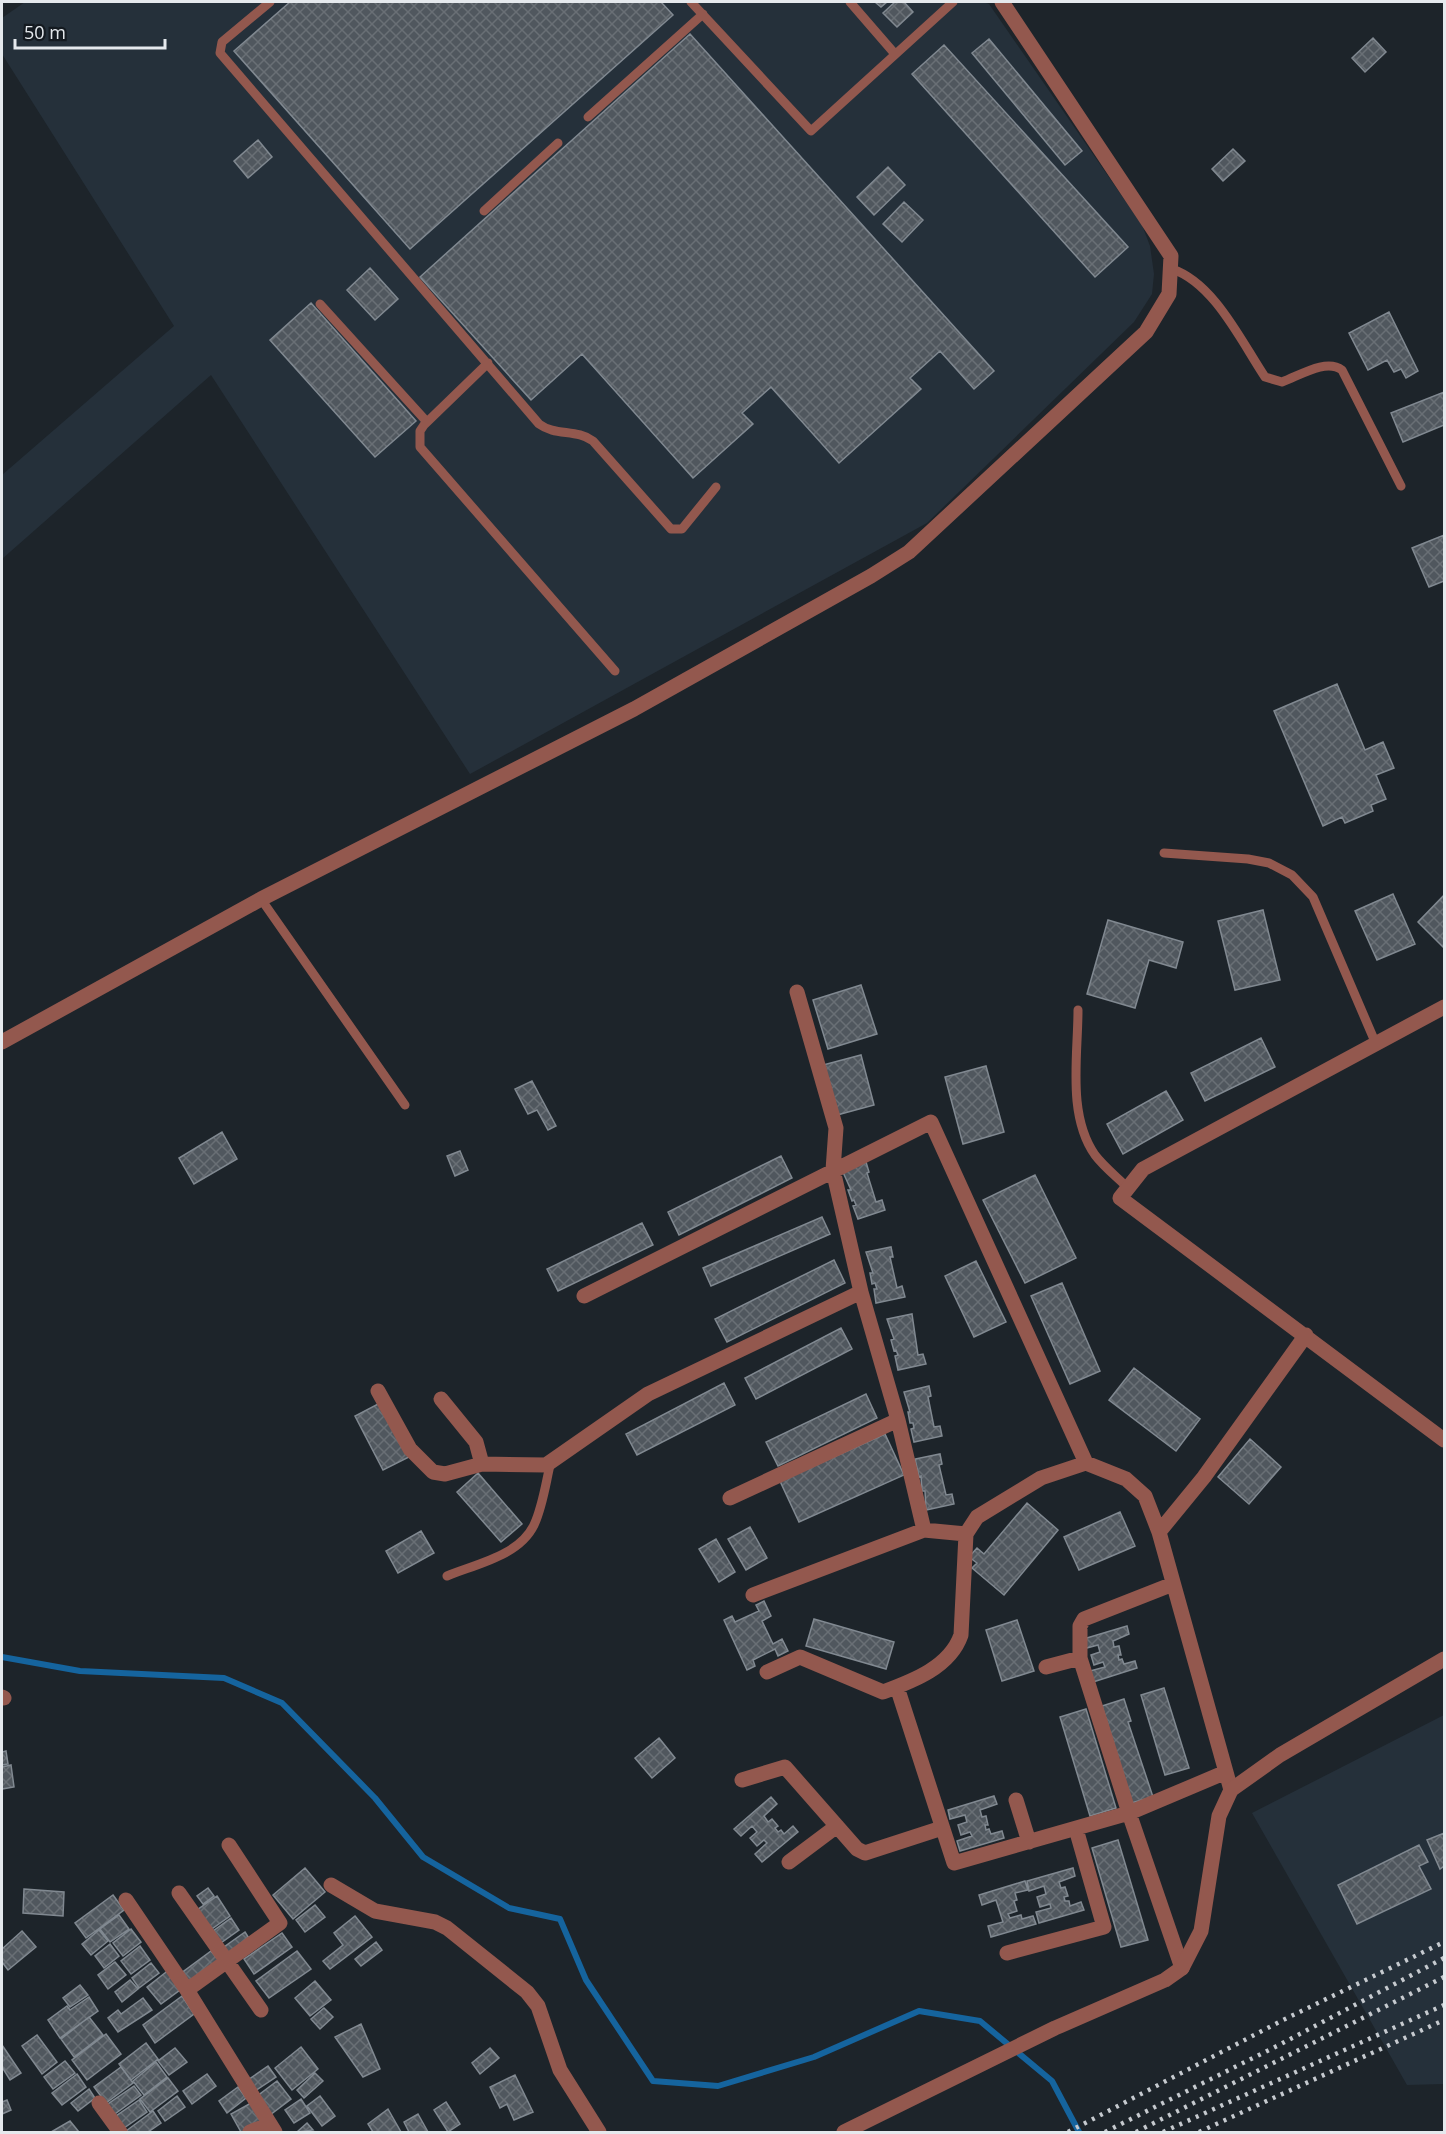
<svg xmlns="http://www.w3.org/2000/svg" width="1446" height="2134" font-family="'Open Sans',sans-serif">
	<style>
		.built { fill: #25303a }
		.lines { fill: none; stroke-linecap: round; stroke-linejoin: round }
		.stream { stroke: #15649e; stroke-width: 6 }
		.building { fill: url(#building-cross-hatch); stroke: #818991; stroke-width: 1.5 }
		.service { stroke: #93584e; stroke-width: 9 }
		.minor { stroke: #93584e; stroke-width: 15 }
		.tertiary { stroke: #93584e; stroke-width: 15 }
		.rail { stroke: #c6cacf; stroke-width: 4.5; stroke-dasharray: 3 6; stroke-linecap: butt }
	</style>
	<defs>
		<pattern id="building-cross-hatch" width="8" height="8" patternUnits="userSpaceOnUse" patternTransform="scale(1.5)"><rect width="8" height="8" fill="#50575e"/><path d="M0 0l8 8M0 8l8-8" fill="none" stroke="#696f75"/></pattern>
	</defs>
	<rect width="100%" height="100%" fill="#1d242a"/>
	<!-- built -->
	<path class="built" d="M25,2H983L989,4L1142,225L1150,246L1154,274L1152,294L1134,322L927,523L470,774L211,375L2,559V475L174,326L2,54V18Z
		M1444,1715V2084L1407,2085L1252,1813Z"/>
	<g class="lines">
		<!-- stream -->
		<path class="stream" d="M2,1657L80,1671L224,1678L282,1703L375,1798L423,1857L509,1908L560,1919L586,1980L653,2081L718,2086L814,2057L919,2011L980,2021L1052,2081L1079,2132"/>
	</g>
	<!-- building -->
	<path class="building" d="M290,2H661L673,15L410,249L234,51Z
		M875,2H887L881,7Z
		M895,2H904L913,12L897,27L883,13Z
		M690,34L994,371L974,389L940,351L910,378L921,389L839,463L771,387L742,413L753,424L693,478L582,354L531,400L420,277Z
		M1373,38L1386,52L1365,72L1352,58Z
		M989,39L1082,151L1065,165L972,53Z
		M944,45L1128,247L1095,277L912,74Z
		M258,140L272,157L248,178L234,161Z
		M1233,149L1245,161L1223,181L1212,169Z
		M888,167L905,185L874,215L857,197Z
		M904,202L923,220L902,242L883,224Z
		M370,268L398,299L375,320L347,290Z
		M311,303L416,421L375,457L270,340Z
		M1389,312L1418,371L1406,378L1401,369L1394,372L1387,360L1368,370L1349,333Z
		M1444,392V425L1403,442L1391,413Z
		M1444,535V581L1429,587L1412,548Z
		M1337,684L1365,750L1383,742L1394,768L1376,775L1386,799L1371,805L1373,811L1345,823L1342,817L1323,826L1274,711Z
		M1393,894L1415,944L1377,960L1355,911Z
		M1444,895V948L1418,922Z
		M1263,910L1280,980L1235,990L1218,921Z
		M1108,920L1183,942L1176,968L1149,960L1135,1008L1087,994Z
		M861,985L877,1034L828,1049L813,1000Z
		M1261,1038L1275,1067L1205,1101L1191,1073Z
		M861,1055L874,1105L837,1115L823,1065Z
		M986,1066L1004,1132L963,1144L945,1077Z
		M532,1081L556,1126L548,1130L537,1110L528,1114L515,1089Z
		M1166,1091L1183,1120L1123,1154L1107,1124Z
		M222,1132L237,1159L194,1184L179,1158Z
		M460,1151L468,1170L455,1176L447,1156Z
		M781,1156L792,1178L679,1235L668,1212Z
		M866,1162L869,1172L867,1173L876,1202L882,1200L885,1210L858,1219L853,1206L856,1205L854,1200L852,1201L848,1190H851L842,1170Z
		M1035,1175L1076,1258L1025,1283L983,1200Z
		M822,1217L830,1234L711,1286L703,1268Z
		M642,1223L653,1245L558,1291L547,1269Z
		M891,1247L893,1257H890L897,1288L902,1286L905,1297L876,1303L874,1289H877L875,1283L872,1284L870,1273H873L866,1252Z
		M834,1260L845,1283L727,1342L715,1319Z
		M976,1261L1006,1322L974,1337L945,1276Z
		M1062,1283L1100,1371L1070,1384L1031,1296Z
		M912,1314L918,1355L923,1354L926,1364L898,1370L895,1356L898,1355L896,1350L894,1351L891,1340L894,1339L887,1319Z
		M841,1328L852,1349L756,1399L745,1378Z
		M1134,1368L1200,1419L1176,1451L1109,1400Z
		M724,1383L735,1405L637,1455L626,1434Z
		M929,1386L931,1396L928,1397L934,1427L940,1426L942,1436L914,1442L911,1429L914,1428L913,1423H910L908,1412H910L904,1392Z
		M866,1394L877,1418L778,1466L766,1442Z
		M380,1403L409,1457L383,1470L355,1416Z
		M885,1434L904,1475L799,1522L780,1481Z
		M1250,1439L1281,1467L1249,1504L1218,1477Z
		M940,1454L942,1464L939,1465L946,1495L952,1494L954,1504L926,1510L925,1491H922L921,1476L919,1477L915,1459Z
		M478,1473L522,1524L501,1542L457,1492Z
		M1027,1503L1058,1530L1004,1595L972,1568L977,1563L969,1557L977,1548L984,1554Z
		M1120,1512L1135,1546L1079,1570L1064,1537Z
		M750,1527L767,1558L746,1570L728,1539Z
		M421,1531L434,1553L398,1573L386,1551Z
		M716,1539L735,1572L719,1582L699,1549Z
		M764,1601L771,1616L762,1621L773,1644L782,1639L788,1651L778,1656L775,1649L753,1660L755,1666L747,1670L724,1620L732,1616L735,1622L759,1611L756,1605Z
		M814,1619L894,1642L886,1669L806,1646Z
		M1017,1620L1034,1671L1002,1681L986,1630Z
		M1127,1626L1129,1634L1113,1641L1114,1647L1119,1646L1121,1655H1118L1119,1660L1122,1659L1124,1664L1135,1661L1137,1668L1093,1682L1090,1671L1105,1667L1103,1662L1094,1665L1091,1655L1100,1652L1098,1645L1083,1649L1080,1640Z
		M1164,1688L1189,1768L1165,1775L1141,1695Z
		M1124,1699L1131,1721L1128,1722L1153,1797L1131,1803L1102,1706Z
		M1086,1709L1116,1808L1090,1816L1060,1717Z
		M659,1738L675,1758L652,1778L635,1758Z
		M6,1751L8,1764L2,1765V1752Z
		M11,1765L14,1787L2,1789V1767Z
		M994,1796L997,1804L980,1810L982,1817L986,1816L988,1825H985L986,1830L989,1829L991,1834L1002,1831L1004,1838L960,1851L957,1841L972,1836L970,1832L961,1835L958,1825L967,1822L965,1815L950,1819L948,1810Z
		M771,1797L777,1804L764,1816L768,1822L772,1819L778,1826L775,1828L778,1832L781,1830L784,1834L793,1826L798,1832L762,1862L755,1854L767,1843L764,1840L757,1846L750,1838L757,1832L752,1826L741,1836L734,1829Z
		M1444,1833V1866L1440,1869L1427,1840Z
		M1118,1840L1148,1940L1121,1947L1092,1848Z
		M1419,1845L1428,1862L1419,1866L1431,1889L1357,1924L1338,1885Z
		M305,1868L325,1892L293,1919L273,1895Z
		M1073,1868L1075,1876L1059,1882L1061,1888L1065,1887L1068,1896L1064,1897L1065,1901H1069L1070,1906L1081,1902L1084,1910L1039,1923L1036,1912L1051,1908L1050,1904L1040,1907L1037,1897L1046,1894L1044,1886L1029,1891L1027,1881Z
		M1025,1881L1028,1890L1015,1893L1017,1900L1014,1901L1017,1911L1008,1914L1010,1918L1021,1915L1022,1919L1033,1916L1036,1924L991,1937L988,1926L1003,1922L996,1900L982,1905L979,1895Z
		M208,1888L214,1896L203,1904L197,1896Z
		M24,1889L64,1892L63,1916L23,1913Z
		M113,1895L124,1910L86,1938L75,1923Z
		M217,1896L230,1916L209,1931L194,1912Z
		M315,1905L325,1917L305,1932L296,1920Z
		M119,1915L129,1929L110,1942L100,1929Z
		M355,1916L372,1937L330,1969L323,1961L343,1945L334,1933Z
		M231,1918L239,1930L218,1945L209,1934Z
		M131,1929L141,1942L123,1956L113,1943Z
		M99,1930L108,1941L91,1955L82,1944Z
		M22,1931L36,1947L8,1970L2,1962V1949Z
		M245,1932L252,1943L231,1957L224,1947Z
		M282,1933L292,1947L254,1974L244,1959Z
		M376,1942L382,1950L361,1966L355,1959Z
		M110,1944L119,1956L104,1968L95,1956Z
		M140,1946L150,1960L131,1974L121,1961Z
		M211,1951L220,1962L189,1985L180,1974Z
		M297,1951L311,1969L269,1998L256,1981Z
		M115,1962L126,1975L108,1989L98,1975Z
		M151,1963L159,1973L139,1988L132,1978Z
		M170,1969L184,1987L161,2004L147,1987Z
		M130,1980L138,1989L122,2002L115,1992Z
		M315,1981L331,2000L310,2016L295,1998Z
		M80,1985L88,1995L70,2007L63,1998Z
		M182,1996L194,2014L155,2043L143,2025Z
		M89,1997L98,2011L60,2038L48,2020L67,2006L70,2010Z
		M143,1998L152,2010L118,2032L108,2018L118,2010L121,2014Z
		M324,2008L333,2017L320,2029L311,2019Z
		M89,2017L103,2035L74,2057L61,2039Z
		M361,2024L380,2069L363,2077L335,2037Z
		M106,2034L121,2054L87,2080L72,2060Z
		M37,2035L57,2062L42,2074L22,2046Z
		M146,2043L158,2059L131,2080L119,2064Z
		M2,2045L21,2073L10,2080L2,2067Z
		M301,2047L318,2069L292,2090L275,2068Z
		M175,2048L187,2062L169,2075L158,2061Z
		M490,2048L499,2058L480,2074L472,2063Z
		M65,2061L75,2073L53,2089L44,2077Z
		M156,2062L167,2077L144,2095L133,2081Z
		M268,2066L276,2077L252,2093L245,2082Z
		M121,2067L133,2083L106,2103L94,2087Z
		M315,2073L323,2081L304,2098L297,2090Z
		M77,2074L86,2087L62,2105L52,2093Z
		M207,2074L216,2086L192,2104L183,2091Z
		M515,2075L533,2112L514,2120L507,2104L500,2108L490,2087Z
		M168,2078L178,2091L150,2112L140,2099Z
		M277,2081L291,2099L270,2115L256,2097Z
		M134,2086L141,2095L112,2116L105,2106Z
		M238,2087L246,2098L227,2113L219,2101Z
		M89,2089L95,2098L78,2111L71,2103Z
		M177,2096L185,2107L165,2121L158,2111Z
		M320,2096L335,2116L322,2126L307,2106Z
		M301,2099L310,2113L294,2123L285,2110Z
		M7,2100L11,2110L2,2114V2102Z
		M139,2100L147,2112L124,2128L116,2116Z
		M446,2102L460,2124L448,2132L434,2110Z
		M251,2103L263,2124L248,2132H241L231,2114Z
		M388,2109L401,2132H373L368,2124Z
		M153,2111L161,2123L148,2132H127L126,2131Z
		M418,2114L428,2132H409L404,2122Z
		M70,2121L79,2132H51Z
		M307,2123L313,2130L297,2132Z"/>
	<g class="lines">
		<!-- service -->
		<path class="service" d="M270,2L222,42L220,53L539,424C555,436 577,429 593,441L671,529H682L716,487
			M691,2L811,131L953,2
			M850,2L895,54
			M588,117L703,14
			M484,211L558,143
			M1172,269C1214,283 1241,341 1265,377L1282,382C1299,376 1326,358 1342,370L1401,486
			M320,304L427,422
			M488,363L424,425L420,431V447L615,671
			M1164,853L1248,859L1269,863L1292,875L1313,897L1376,1044
			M261,899L405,1105
			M1078,1010C1078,1056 1067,1115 1095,1155C1104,1167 1117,1177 1128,1188
			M447,1576C476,1564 519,1556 534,1525C543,1506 546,1481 551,1461"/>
		<!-- minor -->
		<path class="minor" d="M797,992L836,1128L833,1170L861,1292L898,1420L924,1530
			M1444,1007L1143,1169L1120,1198L1444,1440
			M2,1042L261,899L634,709L871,576L909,552L1146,332L1169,294L1171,256L1002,2
			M584,1296L931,1122L1086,1463
			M378,1391L410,1449L433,1472L445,1474L482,1464L546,1465L648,1394L861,1292
			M441,1399L476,1442L482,1464
			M730,1498L898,1420
			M1159,1532L1204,1477L1306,1335
			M1173,1584L1084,1619L1080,1626V1658L1129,1813L1182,1968
			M753,1595L924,1530L966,1534
			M1046,1667L1080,1658
			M767,1672L800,1657L883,1692C913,1681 950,1667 961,1635L966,1534L977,1517L1041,1478L1086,1463L1126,1479L1145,1496L1159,1532L1231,1790
			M897,1687L954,1863L1129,1813L1226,1772
			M2,1697L4,1698
			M742,1780L785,1767L857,1849L865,1853L942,1828
			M1016,1800L1029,1842
			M789,1862L837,1826
			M331,1885L375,1911L435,1922L447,1928L527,1992L538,2006L560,2070L599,2132
			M179,1893L261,2010
			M126,1900L187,1990L275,2132
			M1007,1953L1104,1927L1076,1829
			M187,1990L280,1923L229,1845
			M99,2103L120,2132
			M250,2132L268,2125"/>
		<!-- tertiary -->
		<path class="tertiary" d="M844,2132L1055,2028L1165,1980L1182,1968L1201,1931L1219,1816L1231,1790L1280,1755L1444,1659"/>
		<!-- rail -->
		<path class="rail" d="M1068,2132L1283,2020L1444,1942
			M1105,2132L1277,2046L1444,1958
			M1136,2132L1444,1977
			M1163,2132L1444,2005
			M1199,2132L1444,2020"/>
	</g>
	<!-- border -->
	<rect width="1446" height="2134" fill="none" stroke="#e5e9ed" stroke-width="6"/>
	<!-- scale -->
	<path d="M15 39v9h150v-9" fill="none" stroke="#e5e9ed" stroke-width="3"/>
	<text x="24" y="39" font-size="18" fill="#e5e9ed" stroke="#141a20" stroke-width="4.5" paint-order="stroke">50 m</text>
</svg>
